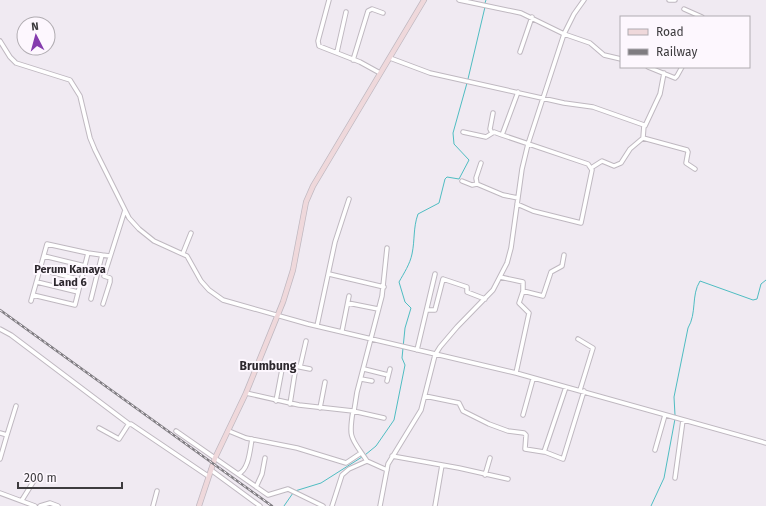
<svg xmlns="http://www.w3.org/2000/svg" width="766" height="506" font-family="'Fira Sans',sans-serif">
	<style>
		.lines { fill: none; stroke-linecap: round; stroke-linejoin: round }
		.stream { stroke: #4fbdc2; stroke-width: 1 }
		.street-casing { stroke: #bfb8c0; stroke-width: 5.5 }
		.secondary-casing { stroke: #bfb8c0; stroke-width: 6 }
		.street { stroke: #fff; stroke-width: 3.5 }
		.secondary { stroke: #efd8db; stroke-width: 4.5 }
		.rail-casing { stroke: #7f7c81; stroke-width: 2.5 }
		.rail { stroke: #fdf7fe; stroke-width: 1; stroke-dasharray: 3; stroke-linecap: butt }
		.labels { text-anchor: middle; stroke-width: 4; stroke-linejoin: round; paint-order: stroke }
		.neighbourhood-label { font-size: 11px; font-weight: bold; fill: #2d282e; stroke: #fdf7fe }
		.quarter-label { font-size: 12px; font-weight: bold; fill: #2d282e; stroke: #fdf7fe }
	</style>
	<rect width="100%" height="100%" fill="#f0eaf2"/>
	<g class="lines">
		<!-- stream -->
		<path class="stream" d="M485,3L486,0
			M468,79L485,7
			M675,415L674,397L688,328C697,313 691,295 700,281L753,300L757,299L761,284L766,280
			M365,455L376,446L394,420L405,365L402,358L405,328L411,308L405,302L399,282C404,273 410,264 412,254C415,240 413,228 418,214L439,203L445,179L447,177L459,179L469,160L454,144L453,133L467,83
			M295,491L321,483L362,457
			M284,506L293,493
			M651,506L664,478L675,419"/>
		<defs>
			<path id="street" d="M329,0L318,41L319,46L360,62L380,73
				M459,0L521,13L564,34L590,43L604,55L621,59
				M669,0H675
				M684,9L702,17
				M0,41L10,57L16,63L70,80L80,96L90,138L95,150L129,218L139,229L154,241L187,256L201,281L209,290L223,300L308,324L516,373L766,443
				M337,52L346,12
				M520,52L532,17
				M390,58L430,73L564,103L593,107L644,125L643,138L630,149L621,163L614,166L602,161L591,168
				M353,60L368,11L372,9L383,13
				M648,67L675,78L677,76L682,67
				M645,126L660,94L664,73
				M463,132L486,137L494,132L502,135
				M492,133L490,129L493,113
				M643,138L687,150L688,152L686,163L695,169
				M481,163L476,178L477,184L503,195L518,198
				M462,181L472,185L477,184
				M517,204L533,211L581,223L592,170L588,164L502,135L518,92
				M183,253L191,233
				M44,256L85,266
				M39,269L81,280
				M329,274L384,287
				M500,277L523,282V291L519,303L529,313L516,373
				M37,282L78,292
				M523,291L543,296L551,272L562,266L564,255
				M33,295L75,305L88,253L102,255
				M91,299L102,255L110,256
				M31,301L47,244L88,253
				M348,303L378,309
				M103,304L110,282V278L104,276L105,273L125,210
				M428,310H435L443,279L467,287V292L485,299
				M317,326L335,242L349,199
				M0,329L11,335L129,424
				M342,331L349,296
				M578,339L593,348L580,390
				M417,350L435,274
				M300,367L310,369
				M364,369L388,375
				M361,379L372,381
				M387,381L390,369
				M246,393L299,405L353,411L384,418
				M425,396L459,403L463,411L489,424L508,431L524,433L526,435L525,449L544,452L566,387
				M276,401L283,364L296,366
				M290,404L296,366L300,367L306,341
				M320,408L325,382
				M353,411C348,440 352,438 367,461
				M354,411L357,392L382,296L387,248
				M523,415L533,379
				M99,428L119,439L128,425L131,424L208,476
				M176,431L268,495L288,489L323,506
				M229,431L246,438L297,448L346,463L361,453
				M0,433L7,435L16,406
				M655,450L665,415
				M545,452L563,459L584,391
				M392,456L459,468L508,479
				M0,459L7,435
				M211,470L260,506
				M238,474C249,470 250,449 252,439
				M485,475L490,458
				M675,478L683,420
				M256,487L262,474L265,458
				M0,493L35,506
				M22,500L35,479
				M40,506L50,503L58,506
				M153,506L157,491
				M332,506L342,475L349,469L367,461L387,470
				M380,506L388,464L421,410L435,355L440,347L457,327L493,290L507,263L511,248L522,169L528,144L564,34L574,14L584,0
				M435,506L442,465"/>
			<path id="secondary" d="M199,506L215,458L246,393L283,302L293,270L306,202L313,186L424,0"/>
		</defs>
		<!-- street casing -->
		<use href="#street" class="street-casing"/>
		<!-- secondary casing -->
		<use href="#secondary" class="secondary-casing"/>
		<!-- street -->
		<use href="#street" class="street"/>
		<!-- secondary -->
		<use href="#secondary" class="secondary"/>
		<defs>
			<path id="rail" d="M0,310L272,506"/>
		</defs>
		<!-- rail casing -->
		<use href="#rail" class="rail-casing"/>
		<!-- rail -->
		<use href="#rail" class="rail"/>
	</g>
	<g class="labels">
		<!-- neighbourhood labels -->
		<g class="neighbourhood-label">
			<text x="70" y="273">Perum Kanaya<tspan x="70" dy="13">Land 6</tspan></text>
		</g>
		<!-- quarter labels -->
		<g class="quarter-label">
			<text x="268" y="370">Brumbung</text>
		</g>
	</g>
	<!-- legend -->
	<rect x="620" y="16" width="130" height="52" fill="#fdf7fe" stroke="#b0acb1"/>
	<rect x="628" y="29" width="20" height="6" fill="#efd8db" stroke="#b0acb1"/>
	<text x="656" y="36" font-size="12" fill="#3d3b3e">Road</text>
	<rect x="628" y="49" width="20" height="6" fill="#7f7c81" stroke="#b0acb1"/>
	<text x="656" y="56" font-size="12" fill="#3d3b3e">Railway</text>
	<!-- north arrow -->
	<g transform="translate(36 36) rotate(354)"><circle r="19" fill="#fdf7fe" stroke="#b0acb1"/>
	<path d="M0-3L7 15L0 10L-7 15Z" fill="#853cae"/>
	<text y="-6" font-size="11" font-weight="bold" text-anchor="middle" fill="#3d3b3e">N</text>
	</g>
	<!-- scale -->
	<path d="M18 482v6h104v-6" fill="none" stroke="#3d3b3e" stroke-width="2"/>
	<text x="24" y="482" font-size="12" fill="#3d3b3e" stroke="#fdf7fe" stroke-width="3" paint-order="stroke">200 m</text>
</svg>
